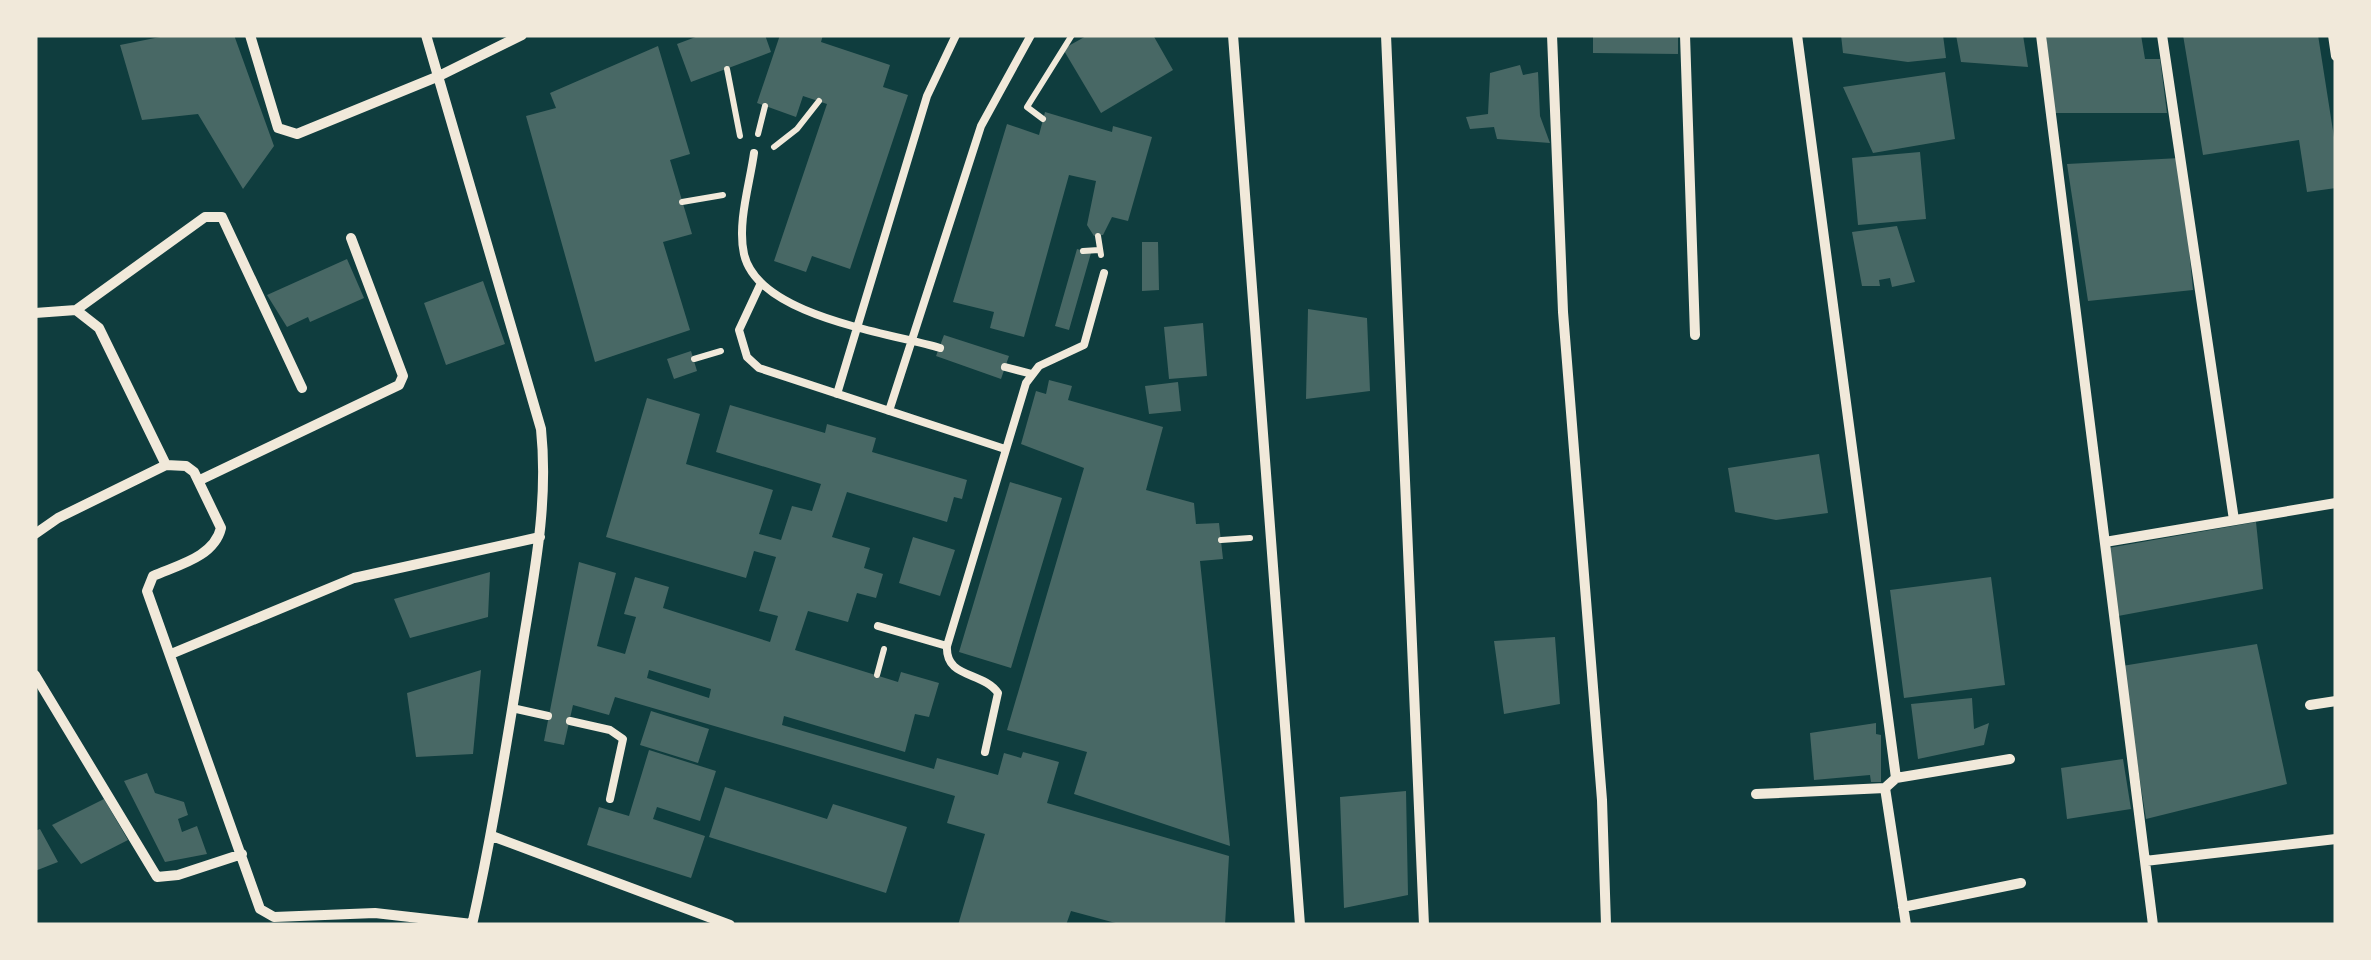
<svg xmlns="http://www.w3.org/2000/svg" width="2371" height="960" font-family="'Playfair Display',serif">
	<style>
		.building { fill: #486865; fill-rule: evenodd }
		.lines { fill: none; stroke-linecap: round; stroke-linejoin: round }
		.path { stroke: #f1e9da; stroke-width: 6 }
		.service { stroke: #f1e9da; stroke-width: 8 }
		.minor { stroke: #f1e9da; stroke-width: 10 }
	</style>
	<rect width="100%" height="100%" fill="#0f3d3e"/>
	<!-- building -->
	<path class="building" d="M170,35H234L274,146L243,189L198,114L142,120L120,45Z
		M701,35H765L771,52L691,82L677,44Z
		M780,35H823L821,42L890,65L883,87L908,95L850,269L812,256L806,272L774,261L827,104L803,96L796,117L757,103Z
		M1088,35H1153L1173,70L1101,113L1063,49Z
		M1593,35H1678V54L1593,53Z
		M1841,35H1943L1946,58L1908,62L1843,53Z
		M1956,35H2023L2028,67L1961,62Z
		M2046,35H2141L2145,59H2160L2167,113H2054Z
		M2183,35H2318L2336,150V188L2307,192L2299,140L2203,155Z
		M658,46L690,154L670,160L692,234L663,242L690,330L595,362L526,116L556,108L550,93Z
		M1520,65L1523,75L1538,72L1540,116L1550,143L1497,139L1494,127L1470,129L1466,117L1488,114L1490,73Z
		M1945,72L1955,139L1873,153L1843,87Z
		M1045,112L1112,132L1113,126L1152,137L1128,221L1112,217L1103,235L1094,236L1087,225L1096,181L1069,175L1024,337L990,328L994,312L953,302L1007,124L1039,135Z
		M1920,152L1926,219L1858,225L1852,158Z
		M2180,158L2193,290L2088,301L2067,164Z
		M1897,226L1915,282L1892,287L1890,278L1879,280L1880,286H1862L1852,232Z
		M1142,242H1158L1159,290L1142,291Z
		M1077,249L1091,253L1069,330L1055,326Z
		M347,259L364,298L310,322L308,317L287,327L267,295Z
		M483,281L505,344L446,365L424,303Z
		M1308,309L1367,318L1370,391L1306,399Z
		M1203,323L1207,376L1169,379L1164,327Z
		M944,335L1009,356L1001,379L936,356Z
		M691,351L697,371L674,379L667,359Z
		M1049,380L1072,386L1068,400L1163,427L1146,490L1194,503L1196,524L1219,523L1223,559L1200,561L1230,846L1074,794L1087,752L1007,730L1084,468L1021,444L1036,391L1046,394Z
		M1178,382L1181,411L1149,414L1145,386Z
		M647,398L700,414L686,464L773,490L759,534L781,540L792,506L812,511L821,484L716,452L730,405L825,433L827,424L876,438L872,452L967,480L962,499L954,497L947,522L847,492L832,537L870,548L864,568L883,574L876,598L857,593L848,622L808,611L795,650L898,682L901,672L939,683L929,717L915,714L905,752L784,716L782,725L934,769L937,758L998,775L1004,753L1021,758L1023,752L1059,762L1047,803L1229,856L1225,925H1123L1071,911L1066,925H958L985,834L947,823L955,796L615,697L609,715L573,705L564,745L544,741L579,562L616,573L597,646L625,654L636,617L624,614L635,577L669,587L663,608L770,642L778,616L759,611L776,557L754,551L746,578L606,537ZM649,670L711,689L709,698L647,678Z
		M1819,454L1828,513L1776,520L1735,512L1728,468Z
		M1010,482L1062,498L1011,668L959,652Z
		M2256,522L2263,589L2118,616L2108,548Z
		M913,537L955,550L940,596L899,583Z
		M490,572L488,617L410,638L394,599Z
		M1991,577L2005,685L1904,698L1890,590Z
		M1555,637L1560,704L1504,714L1494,641Z
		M2257,644L2287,784L2146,819L2122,666Z
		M481,670L473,754L416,757L407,693Z
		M1972,698L1974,729L1989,723L1984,745L1918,759L1911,704Z
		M651,711L709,729L698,763L640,745Z
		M1876,723V734L1881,735V782H1871L1870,775L1814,780L1810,733Z
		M649,750L716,771L700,821L657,807L653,819L705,836L691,878L587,845L599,807L629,816Z
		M2123,759L2131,809L2067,819L2061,768Z
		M147,773L155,793L184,802L188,815L178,819L182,832L197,826L207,854L165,862L124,781Z
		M725,787L827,819L833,804L907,827L886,893L709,837Z
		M1406,791L1408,895L1344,908L1340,797Z
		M104,799L128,840L81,864L52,825Z
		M40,829L58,862L35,871V831Z"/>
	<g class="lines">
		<!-- path -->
		<path class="path" d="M727,69L740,136
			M1043,119L1027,107L1072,35
			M758,134L765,106
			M774,147L797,129L819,101
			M682,202L723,195
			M1098,236L1101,255
			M1083,251L1099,250
			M694,359L721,351
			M1221,540L1250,538
			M877,675L884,649"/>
		<!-- service -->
		<path class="service" d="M754,153C750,183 737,223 744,254C758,316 886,332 940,348
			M760,285L739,330L747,357L759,368L1005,449
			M1005,367L1032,374
			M837,394L927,96L956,35
			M889,411L981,126L1031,35
			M878,626L947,646
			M512,708L548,716
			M570,721L610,730L623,739L610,799
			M985,752L998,693C983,671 945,679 947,646L1026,383L1039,366L1084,345L1104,273"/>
		<!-- minor -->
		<path class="minor" d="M250,35L278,128L297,134L439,76L522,35
			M426,35L541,429C549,506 533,579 521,655C506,746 492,836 472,925
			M1233,35L1300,925
			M1386,35L1424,925
			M1552,35L1563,312L1602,800L1606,925
			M1685,35L1695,335
			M1797,35L1896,778L1885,788L1906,925
			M2041,35L2153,925
			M2162,35L2234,520
			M2333,35L2336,56
			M76,310L205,217H222L302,388
			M76,310L99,328L166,465
			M35,313L76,310
			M200,480L399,385L403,376L351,238
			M35,534L58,518L166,465L186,466L194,472L221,528C214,557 178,565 153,576L147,591L260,909L274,917L375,913L472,924
			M2105,542L2336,503
			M171,654L354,578L540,537
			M35,675L157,877L178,875L242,854
			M2310,705L2336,701
			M1896,778L2010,759
			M1756,794L1885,788
			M492,836L730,925
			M2145,861L2336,839
			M1903,907L2021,883"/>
	</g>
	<!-- border -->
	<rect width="2371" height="960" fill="none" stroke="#f1e9da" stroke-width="75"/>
</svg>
